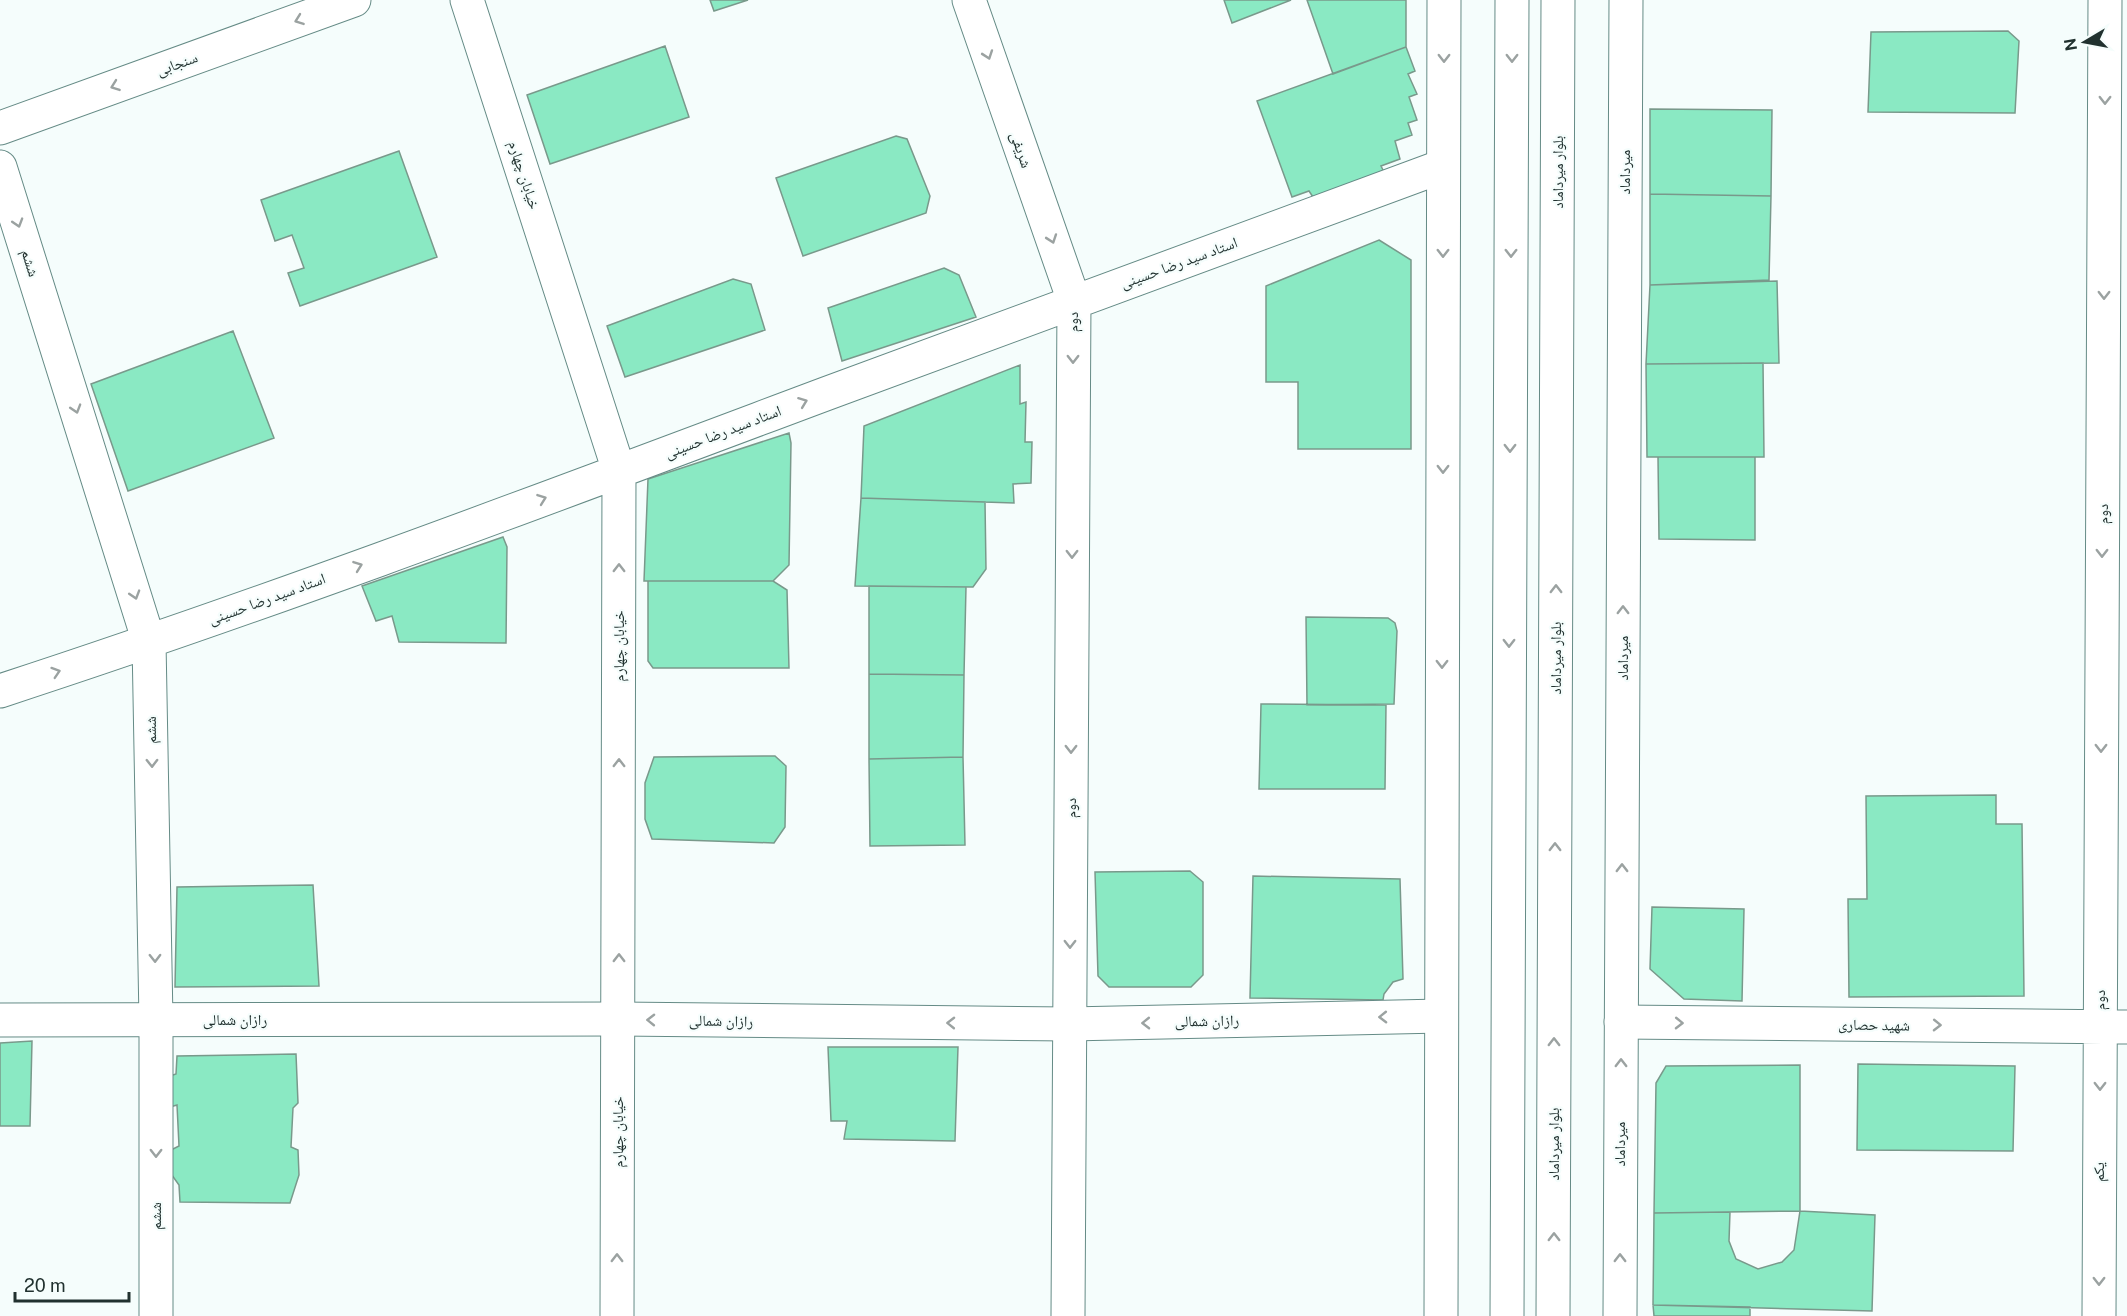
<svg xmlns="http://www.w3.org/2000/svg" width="2127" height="1316" font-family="'Public Sans','Noto Naskh Arabic',sans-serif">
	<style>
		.building { fill: #8ae9c3; stroke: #79998b; stroke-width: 1.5 }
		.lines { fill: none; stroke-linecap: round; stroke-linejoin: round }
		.minor-casing { stroke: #658b86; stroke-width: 35 }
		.tertiary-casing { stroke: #658b86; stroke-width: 35 }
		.secondary-casing { stroke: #658b86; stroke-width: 35 }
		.minor { stroke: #fff; stroke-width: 33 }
		.tertiary { stroke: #fff; stroke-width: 33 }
		.secondary { stroke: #fff; stroke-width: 33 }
		.oneway { stroke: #9ba2a1 }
		.labels { text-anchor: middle; stroke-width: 4.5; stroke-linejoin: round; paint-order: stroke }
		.street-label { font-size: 15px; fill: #21312f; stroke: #f5fdfc }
	</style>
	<rect width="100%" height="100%" fill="#f5fdfc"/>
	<!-- building -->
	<path class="building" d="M710,0H748L714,11Z
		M1224,0H1291L1232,23Z
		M1307,0H1406V47L1333,74Z
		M2008,31L2019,41L2015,113L1868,112L1871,32Z
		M665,46L689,117L550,164L527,95Z
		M1406,47L1415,71L1408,74L1417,94L1409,97L1417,120L1408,123L1412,135L1395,141L1400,159L1381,166L1384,172L1313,197L1309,191L1292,197L1257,101Z
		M1650,109L1772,110L1771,196L1650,194Z
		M896,136L907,139L930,196L926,213L803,256L776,178Z
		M399,151L437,257L300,306L288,273L304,268L292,235L275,241L261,200Z
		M1650,194L1771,196L1769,280L1650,285Z
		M1379,240L1411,260V449H1298V382H1266V286Z
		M944,268L959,275L976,317L842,361L828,308Z
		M733,279L751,284L765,330L625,377L607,326Z
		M1777,281L1779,363L1646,364L1650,285Z
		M233,331L274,438L128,491L91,384Z
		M1763,363L1764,457H1647L1646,364Z
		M1020,365V404L1026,402L1025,442H1032L1031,483L1013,484L1014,503L861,498L864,426Z
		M789,433L791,443L789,565L773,581H644L648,479Z
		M1658,457H1755V540L1659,539Z
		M861,498L985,502L986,569L973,587L855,586Z
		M503,537L507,547L506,643L399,642L392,616L376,621L362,586Z
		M648,581H773L787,590L789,668H653L648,661Z
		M869,586L966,587L964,675L869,674Z
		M1306,617L1388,618L1395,623L1397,631L1394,704L1307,705Z
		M869,674L964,675L963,757L869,759Z
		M1261,704L1386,705L1385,789H1259Z
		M775,756L786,766L785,827L774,843L652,839L645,819V783L654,757Z
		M963,757L965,845L870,846L869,759Z
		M1996,795V824H2022L2024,996L1849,997L1848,899H1867L1866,796Z
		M1190,871L1203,882V975L1191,987H1109L1098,976L1095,872Z
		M1253,876L1400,879L1403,979L1393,982L1384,994L1383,1000L1250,998Z
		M313,885L319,986L175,987L177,887Z
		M1652,907L1744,909L1742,1001L1684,999L1650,969Z
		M32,1041L30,1126H0V1043Z
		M828,1047H958L955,1141L844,1139L847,1121H831Z
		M296,1054L298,1103L293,1108L291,1147L298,1150L299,1175L290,1203L180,1202L179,1185L169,1171V1151L179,1146L177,1105L170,1107V1076L176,1074L177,1056Z
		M1858,1064L2015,1066L2013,1151L1857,1150Z
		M1800,1065V1211L1654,1213L1656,1083L1666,1066Z
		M1800,1211L1875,1215L1872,1311L1653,1305L1654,1213L1730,1212L1729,1241L1736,1259L1758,1269L1782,1262L1794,1250Z
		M1653,1305L1750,1307V1316H1654Z"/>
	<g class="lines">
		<defs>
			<path id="minor" d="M467,0L619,471L617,1316
				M969,0L1074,301L1068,1316
				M0,167L149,642L156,1020V1316
				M0,691C279,600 553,496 828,393C1033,316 1238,241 1443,166
				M1621,1022L2127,1027
				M2099,1316L2105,0"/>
			<path id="tertiary" d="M0,128L354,0
				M0,1020L619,1019L1069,1024L1441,1016"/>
			<path id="secondary" d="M1441,1316L1444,0
				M1507,1316L1512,0
				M1553,1316L1558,0
				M1620,1316L1626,0"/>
		</defs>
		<!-- minor casing -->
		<use href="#minor" class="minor-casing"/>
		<!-- tertiary casing -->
		<use href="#tertiary" class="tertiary-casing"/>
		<!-- secondary casing -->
		<use href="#secondary" class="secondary-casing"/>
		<!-- minor -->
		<use href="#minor" class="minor"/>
		<!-- tertiary -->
		<use href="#tertiary" class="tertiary"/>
		<!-- secondary -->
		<use href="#secondary" class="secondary"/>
	</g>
	<!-- one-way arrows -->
	<defs><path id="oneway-chevron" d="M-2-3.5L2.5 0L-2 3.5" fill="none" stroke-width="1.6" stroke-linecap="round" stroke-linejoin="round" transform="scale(1.5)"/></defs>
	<g class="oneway">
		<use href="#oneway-chevron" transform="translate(299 20) rotate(160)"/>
		<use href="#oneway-chevron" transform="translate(988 55) rotate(71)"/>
		<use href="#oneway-chevron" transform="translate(1444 58) rotate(90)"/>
		<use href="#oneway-chevron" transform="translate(1512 58) rotate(90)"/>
		<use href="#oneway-chevron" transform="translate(115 86) rotate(160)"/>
		<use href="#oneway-chevron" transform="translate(2105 100) rotate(90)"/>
		<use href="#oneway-chevron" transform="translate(18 223) rotate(73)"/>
		<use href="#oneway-chevron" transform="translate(1052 239) rotate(71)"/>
		<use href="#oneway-chevron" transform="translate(1443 253) rotate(90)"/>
		<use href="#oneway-chevron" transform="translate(1511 253) rotate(90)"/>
		<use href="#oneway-chevron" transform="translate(2104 295) rotate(90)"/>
		<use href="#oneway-chevron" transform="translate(1073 359) rotate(90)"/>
		<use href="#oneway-chevron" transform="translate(803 402) rotate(-21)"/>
		<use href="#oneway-chevron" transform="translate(76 409) rotate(73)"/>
		<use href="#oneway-chevron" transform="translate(1510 448) rotate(90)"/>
		<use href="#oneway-chevron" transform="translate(1443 469) rotate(90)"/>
		<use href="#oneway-chevron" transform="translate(542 499) rotate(-20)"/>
		<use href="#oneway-chevron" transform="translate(2102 553) rotate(90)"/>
		<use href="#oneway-chevron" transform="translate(1072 554) rotate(90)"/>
		<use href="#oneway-chevron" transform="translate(358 566) rotate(-20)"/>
		<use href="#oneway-chevron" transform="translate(619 568) rotate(-90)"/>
		<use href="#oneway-chevron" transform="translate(1556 589) rotate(-90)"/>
		<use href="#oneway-chevron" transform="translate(135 595) rotate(73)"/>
		<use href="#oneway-chevron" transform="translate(1623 610) rotate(-90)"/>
		<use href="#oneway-chevron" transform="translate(1509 643) rotate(90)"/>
		<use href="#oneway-chevron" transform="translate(1442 664) rotate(90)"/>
		<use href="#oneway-chevron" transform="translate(56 672) rotate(-18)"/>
		<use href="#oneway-chevron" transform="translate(2101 748) rotate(90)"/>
		<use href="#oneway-chevron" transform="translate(1071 749) rotate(90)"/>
		<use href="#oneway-chevron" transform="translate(152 763) rotate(89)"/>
		<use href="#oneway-chevron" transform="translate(619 763) rotate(-90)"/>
		<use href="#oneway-chevron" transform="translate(1555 847) rotate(-90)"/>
		<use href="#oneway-chevron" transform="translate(1622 868) rotate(-90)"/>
		<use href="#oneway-chevron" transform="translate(1070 944) rotate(90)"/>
		<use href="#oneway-chevron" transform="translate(155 958) rotate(89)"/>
		<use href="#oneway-chevron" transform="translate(619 958) rotate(-90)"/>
		<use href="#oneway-chevron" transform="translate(1383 1017) rotate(179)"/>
		<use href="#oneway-chevron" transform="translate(651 1020) rotate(-179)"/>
		<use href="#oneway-chevron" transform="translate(951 1023) rotate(-179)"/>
		<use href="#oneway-chevron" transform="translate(1146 1023) rotate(179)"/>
		<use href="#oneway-chevron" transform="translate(1679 1023) rotate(1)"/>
		<use href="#oneway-chevron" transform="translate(1937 1025) rotate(1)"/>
		<use href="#oneway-chevron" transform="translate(1554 1042) rotate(-90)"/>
		<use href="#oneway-chevron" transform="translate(1621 1063) rotate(-90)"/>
		<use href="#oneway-chevron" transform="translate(2100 1086) rotate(90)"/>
		<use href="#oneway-chevron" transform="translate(156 1153) rotate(90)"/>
		<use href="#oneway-chevron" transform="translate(1554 1237) rotate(-90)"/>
		<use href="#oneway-chevron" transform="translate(617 1258) rotate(-90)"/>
		<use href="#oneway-chevron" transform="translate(1620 1258) rotate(-90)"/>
		<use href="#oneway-chevron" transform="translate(2099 1281) rotate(90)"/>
	</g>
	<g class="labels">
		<!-- street labels -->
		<g class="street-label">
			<text transform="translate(177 64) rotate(-20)" y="5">سنجابی</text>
			<text transform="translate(1021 150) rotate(71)" y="5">شریفی</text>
			<text transform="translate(1558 172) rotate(-90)" y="5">بلوار میرداماد</text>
			<text transform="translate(1625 172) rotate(-90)" y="5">میرداماد</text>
			<text transform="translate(524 175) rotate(72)" y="5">خیابان چهارم</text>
			<text transform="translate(30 263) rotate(73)" y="5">ششم</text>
			<text transform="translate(1179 263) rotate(-20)" y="5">استاد سید رضا حسینی</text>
			<text transform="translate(1073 322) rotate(-90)" y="5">دوم</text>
			<text transform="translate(723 432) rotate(-21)" y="5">استاد سید رضا حسینی</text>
			<text transform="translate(2103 514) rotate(-90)" y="5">دوم</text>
			<text transform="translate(267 599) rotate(-20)" y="5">استاد سید رضا حسینی</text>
			<text transform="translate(619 646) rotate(-90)" y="5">خیابان چهارم</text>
			<text transform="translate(1556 658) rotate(-90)" y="5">بلوار میرداماد</text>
			<text transform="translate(1623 658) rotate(-90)" y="5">میرداماد</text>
			<text transform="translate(151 730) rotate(-91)" y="5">ششم</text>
			<text transform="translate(1071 808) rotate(-90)" y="5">دوم</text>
			<text transform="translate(2100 1000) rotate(-90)" y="5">دوم</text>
			<text x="235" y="1025">رازان شمالی</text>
			<text transform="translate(721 1021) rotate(1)" y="5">رازان شمالی</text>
			<text transform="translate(1207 1021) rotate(-1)" y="5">رازان شمالی</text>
			<text transform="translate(1874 1025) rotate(1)" y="5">شهید حصاری</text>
			<text transform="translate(618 1132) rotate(-90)" y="5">خیابان چهارم</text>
			<text transform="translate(1554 1144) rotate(-90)" y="5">بلوار میرداماد</text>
			<text transform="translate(1620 1144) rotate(-90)" y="5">میرداماد</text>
			<text transform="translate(2099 1172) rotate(-90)" y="5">یکم</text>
			<text transform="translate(156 1216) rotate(-90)" y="5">ششم</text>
		</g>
	</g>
	<!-- north arrow -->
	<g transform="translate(2085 42) rotate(260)" stroke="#f5fdfc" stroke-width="4.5" paint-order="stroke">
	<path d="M0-4.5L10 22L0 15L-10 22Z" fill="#21312f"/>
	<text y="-9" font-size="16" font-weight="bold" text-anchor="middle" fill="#21312f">N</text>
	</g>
	<!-- scale -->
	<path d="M15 1292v9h114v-9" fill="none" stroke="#21312f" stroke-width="3"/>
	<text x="24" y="1292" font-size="18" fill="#21312f" stroke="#f5fdfc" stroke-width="4.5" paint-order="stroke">20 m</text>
</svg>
